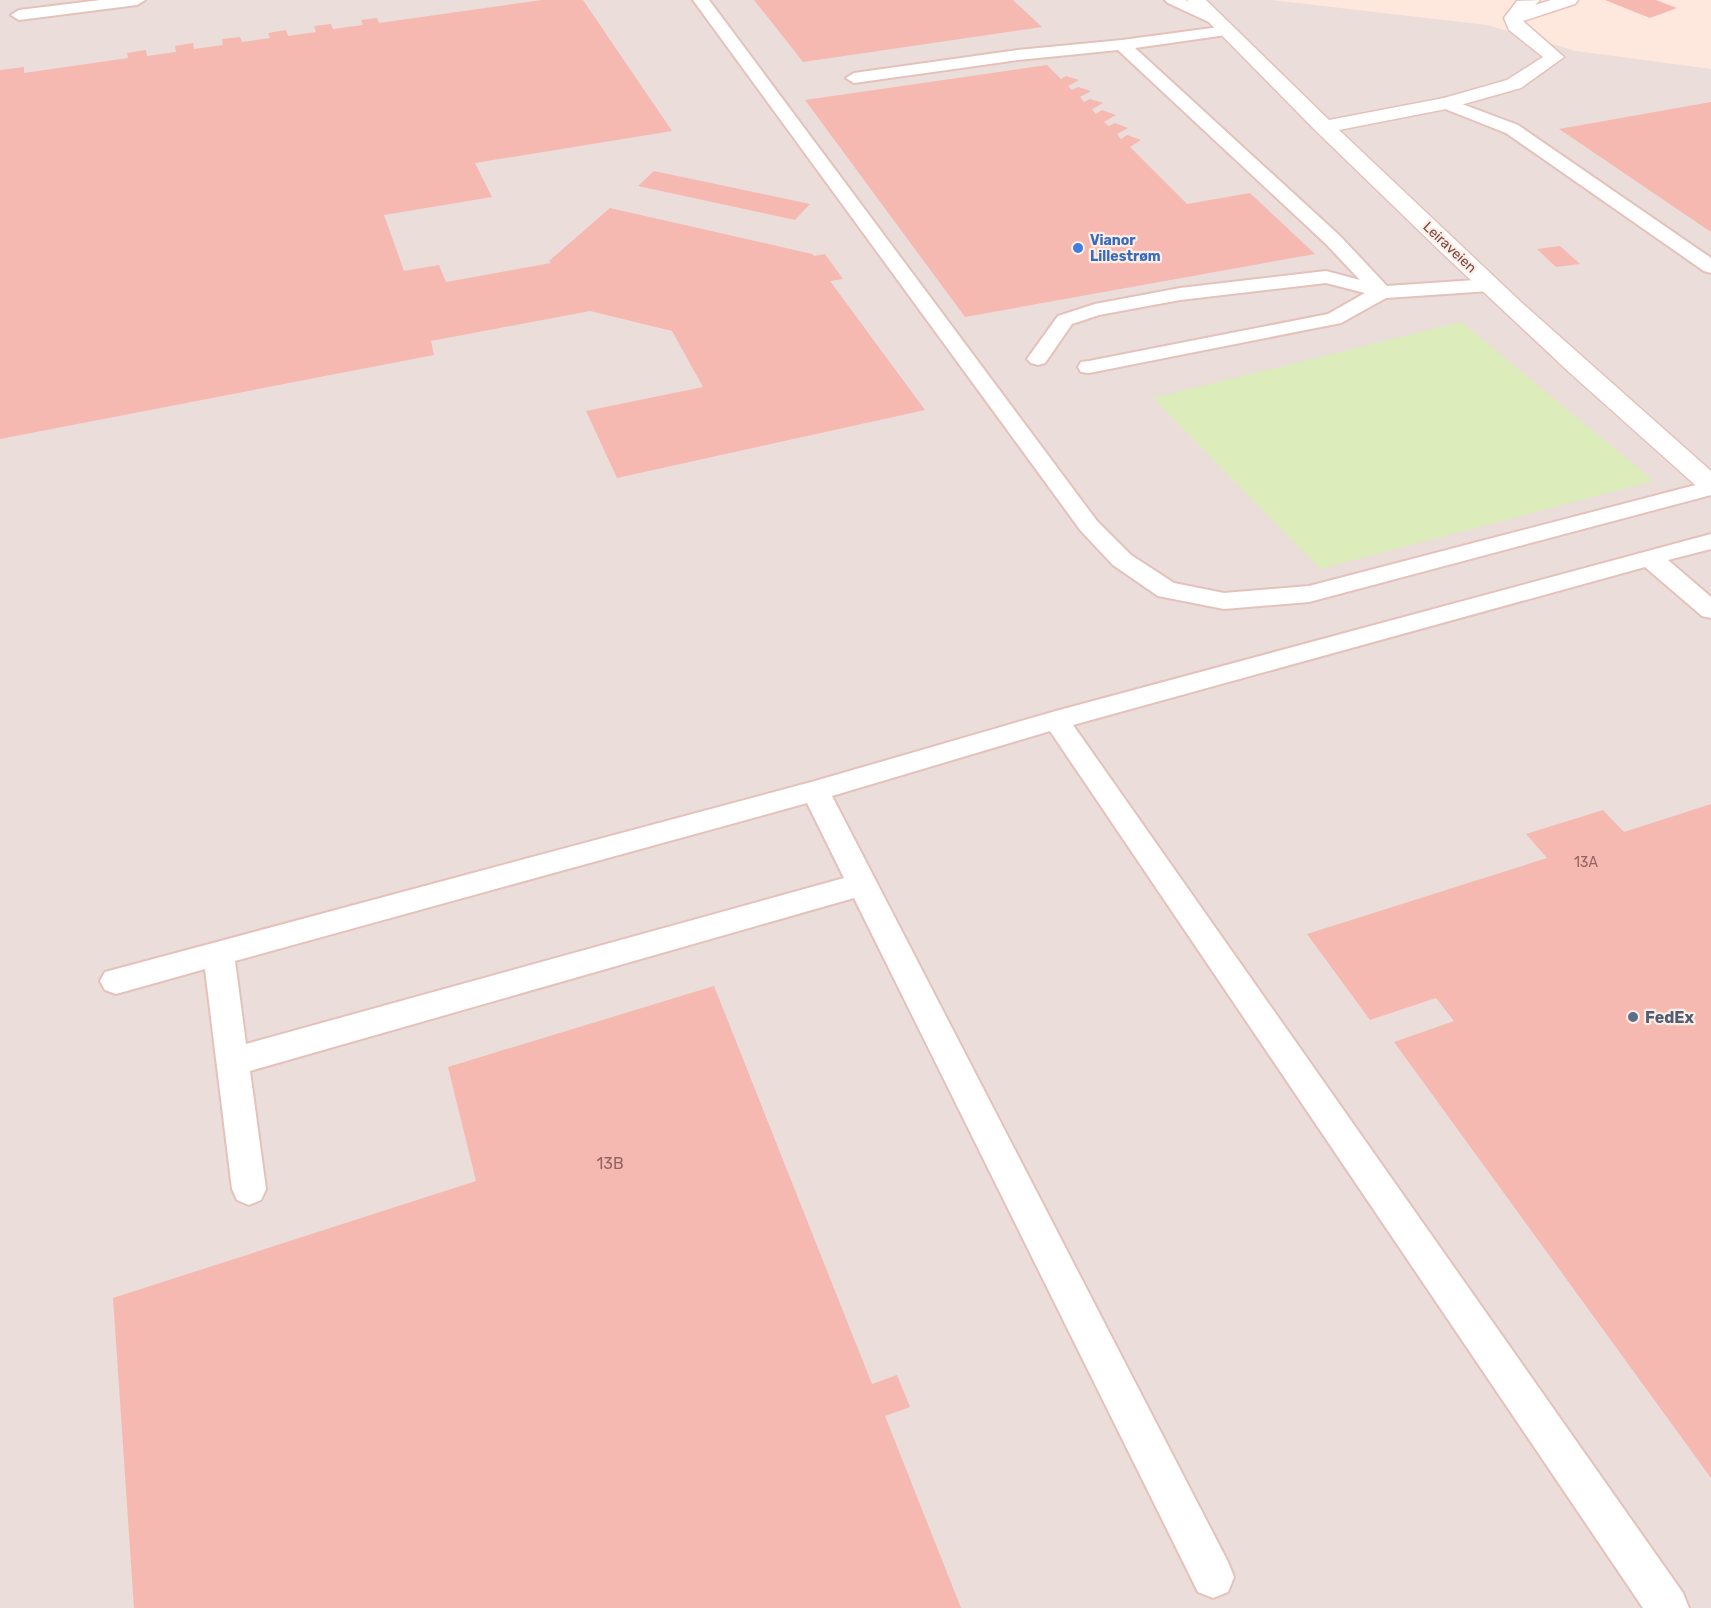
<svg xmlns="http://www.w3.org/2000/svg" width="1711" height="1608" font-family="Rubik,sans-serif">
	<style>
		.industrial { fill: #ebddda }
		.green { fill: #ddecbb }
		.building { fill: #f5b9b2 }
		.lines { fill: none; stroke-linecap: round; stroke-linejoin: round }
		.lane-casing { stroke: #e4c2bb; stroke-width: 4 }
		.street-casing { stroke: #e4c2bb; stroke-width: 3 }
		.lane { fill: #fff; fill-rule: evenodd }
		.street { fill: #fff; fill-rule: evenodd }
		.shop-dot { fill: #3f7fe0; stroke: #ffede4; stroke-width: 2 }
		.service-dot { fill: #5c6f8a; stroke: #ffede4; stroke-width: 2 }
		.labels { text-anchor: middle; stroke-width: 4.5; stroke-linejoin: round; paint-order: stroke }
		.far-shop-label { font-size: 14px; font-weight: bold; fill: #366cbe; stroke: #ffede4; text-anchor: start }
		.far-street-label { font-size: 14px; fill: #744744; stroke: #ffede4 }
		.number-label { font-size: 14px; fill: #946460 }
		.service-label { font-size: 16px; font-weight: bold; fill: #4e5e75; stroke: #ffede4; text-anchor: start }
		.near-number-label { font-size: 16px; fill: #946460 }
	</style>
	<rect width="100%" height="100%" fill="#fee7dc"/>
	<!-- industrial -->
	<path class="industrial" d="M0,0H1271L1487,25L1576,51L1711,69V1608H0Z"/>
	<!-- green -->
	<path class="green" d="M1461,322L1654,481L1320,569L1153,398Z"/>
	<!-- building -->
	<path class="building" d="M542,0H583L672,131L475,163L492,197L384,215L404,271L439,265L446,282L551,263L549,261L610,208L812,254L814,256L825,254L843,279L830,281L925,410L617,478L586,411L703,387L672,331L590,311L431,341L434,355L0,439V70L24,67V73L128,58L127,53L146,50L147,56L176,52L175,46L193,43L194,49L223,45L222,39L240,37L242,42L270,38L268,33L286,30L288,36L316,32L314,26L331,24L333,29L363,25L361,20L377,18L379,23Z
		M754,0H1013L1042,27L803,62Z
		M1605,0H1656L1677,8L1650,18Z
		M1047,65L1061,79L1066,76L1079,80L1068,86L1072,90L1078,87L1091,91L1080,97L1084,102L1090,99L1103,103L1092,109L1096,114L1102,110L1116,115L1104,122L1109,126L1115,123L1128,128L1117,134L1121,139L1127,135L1141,140L1130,147L1187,204L1250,193L1315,254L965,317L805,100Z
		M1711,102V232L1559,129Z
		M654,171L810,204L795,220L638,186Z
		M1560,246L1580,264L1556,267L1537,249Z
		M1711,804V1478L1394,1042L1454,1021L1436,998L1370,1020L1307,934L1547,858L1526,834L1603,810L1624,832Z
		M714,986L872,1384L897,1375L910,1407L885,1416L961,1608H134L113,1298L476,1181L448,1067Z"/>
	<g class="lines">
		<defs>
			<path id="lane" d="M101,0H145L137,5L19,20L11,15L19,10Z
				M693,0H709L1097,521L1131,555L1174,583L1224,593L1309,586L1711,481V495L1309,602L1224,609L1158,596L1113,565L1081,531Z
				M1165,0H1185L1221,17L1224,20L1221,23H1211L1168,3Z
				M1227,26L1235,31L1233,34L1135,48L1340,236L1387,286L1490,279L1497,281L1500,285L1497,289L1490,291L1386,298L1341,323L1089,373L1081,372L1078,367L1081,362L1089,361L1328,314L1365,293L1326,283L1180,300L1099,315L1072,324L1045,363L1038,365L1031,363L1027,359L1058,316L1095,304L1180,288L1326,271L1360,280L1326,244L1118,50L1018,60L854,83L846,78L854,73L1018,50L1122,40Z
				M1446,98L1518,125L1711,258V273L1704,271L1506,133L1440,107L1438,103L1440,99Z
				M1711,534V549L1668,560L1711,597V618L1702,616L1645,567L1073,725L1683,1593L1689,1608H1643L1050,731L832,796L1228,1562L1234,1577L1228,1592L1213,1598L1198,1592L854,898L250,1071L266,1189L261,1200L249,1205L237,1200L232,1189L205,969L116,994L105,990L100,981L105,972L815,781L1056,711ZM807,803L844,878L246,1044L235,961Z"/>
			<path id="street" d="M1187,0H1206L1329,120L1444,98L1507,80L1543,57L1509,30L1504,18L1517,1L1540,0L1535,5L1551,0H1578L1575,4L1523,21L1564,57L1521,88L1446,109L1339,130L1522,303L1711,471V493L1702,491L1570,373L1441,252L1316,131Z"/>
		</defs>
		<!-- lane casing -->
		<use href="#lane" class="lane-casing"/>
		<!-- street casing -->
		<use href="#street" class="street-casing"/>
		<!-- lane -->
		<use href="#lane" class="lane"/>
		<!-- street -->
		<use href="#street" class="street"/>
	</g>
	<!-- markers -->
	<circle class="shop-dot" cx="1078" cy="248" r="6"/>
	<circle class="service-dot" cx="1633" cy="1017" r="6"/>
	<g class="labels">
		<!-- far-shop labels -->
		<g class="far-shop-label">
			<text x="1090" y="245">Vianor<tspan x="1090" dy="16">Lillestrøm</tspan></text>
		</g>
		<!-- far-street labels -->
		<g class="far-street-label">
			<text transform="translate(1450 247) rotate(43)" y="5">Leiraveien</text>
		</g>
		<!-- number labels -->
		<g class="number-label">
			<text x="1586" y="867">13A</text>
		</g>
		<!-- service labels -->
		<g class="service-label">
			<text x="1645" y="1023">FedEx</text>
		</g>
		<!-- near-number labels -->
		<g class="near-number-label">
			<text x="610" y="1169">13B</text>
		</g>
	</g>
</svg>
